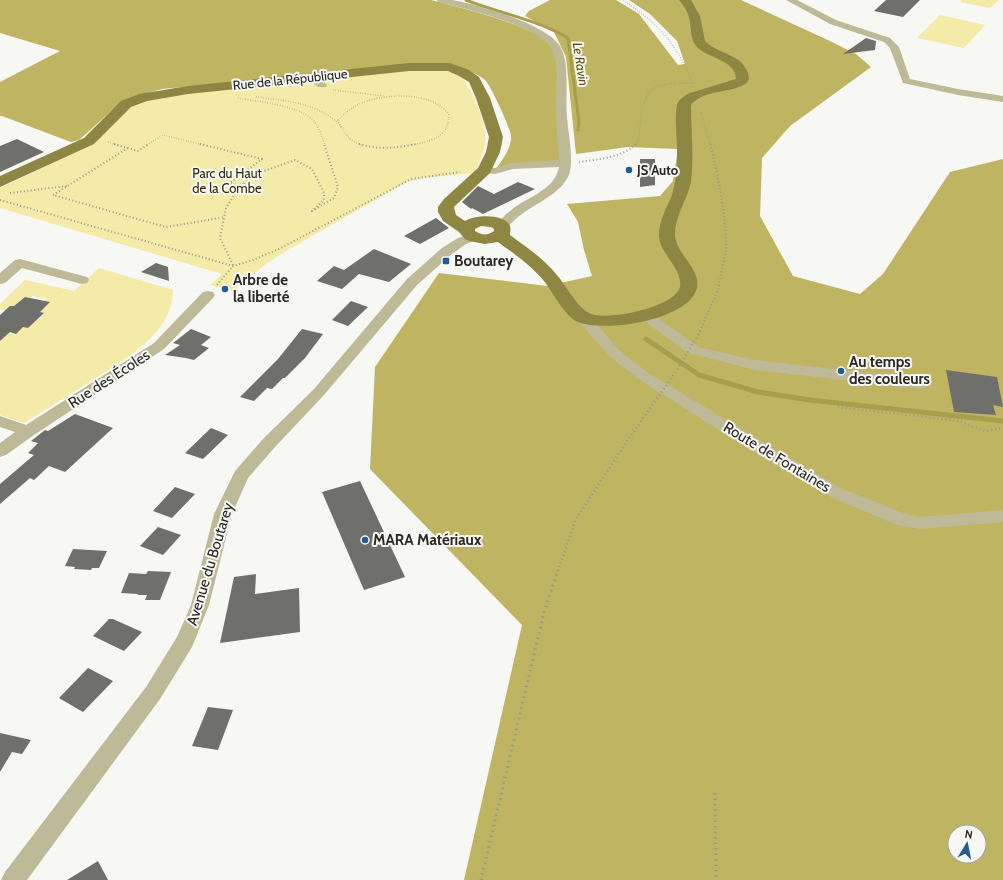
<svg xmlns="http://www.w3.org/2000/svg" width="1003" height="880" font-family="Cabin,sans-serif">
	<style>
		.green { fill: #f3eba7 }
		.forest { fill: #beb461; fill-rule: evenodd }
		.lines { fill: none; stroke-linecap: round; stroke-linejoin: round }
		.stream-far1 { stroke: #a89e4c; stroke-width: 3 }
		.stream { stroke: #a89e4c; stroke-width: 5 }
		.building { fill: #6f6f6c }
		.path-far3 { stroke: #989795; stroke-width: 1.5; stroke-dasharray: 0.5 2; stroke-linecap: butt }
		.path-far2 { stroke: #989795; stroke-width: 2; stroke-dasharray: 1 2.5; stroke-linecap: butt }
		.path-far1 { stroke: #989795; stroke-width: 2.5; stroke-dasharray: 1 3; stroke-linecap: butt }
		.path { stroke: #989795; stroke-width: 3; stroke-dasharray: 1.5 4; stroke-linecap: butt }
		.minor { fill: #beba97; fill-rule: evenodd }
		.major { fill: #8e8643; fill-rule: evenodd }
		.path-bridge-far2 { stroke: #989795; stroke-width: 1.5; stroke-dasharray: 0.5 2; stroke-linecap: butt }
		.path-bridge-far1 { stroke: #989795; stroke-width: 2; stroke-dasharray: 1 2.5; stroke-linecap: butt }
		.path-bridge { stroke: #989795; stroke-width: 2.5; stroke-dasharray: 1 3; stroke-linecap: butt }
		.poi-dot { fill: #255b93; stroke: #f7f7f3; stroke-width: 1.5 }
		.labels { text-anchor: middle; stroke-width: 4; stroke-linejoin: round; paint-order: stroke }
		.far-water-label { font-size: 13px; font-style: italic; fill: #585112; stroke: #f7f7f3 }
		.far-street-label { font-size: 13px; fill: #292827; stroke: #f7f7f3 }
		.far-poi-label { font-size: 13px; font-weight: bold; fill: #292827; stroke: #f7f7f3; text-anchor: start }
		.far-park-label { font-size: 13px; fill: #2e2a04; stroke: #f7f7f3 }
		.poi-label { font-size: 15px; font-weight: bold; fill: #292827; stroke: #f7f7f3; text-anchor: start }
		.street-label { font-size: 15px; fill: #292827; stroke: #f7f7f3 }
	</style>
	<rect width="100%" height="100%" fill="#f7f7f3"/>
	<!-- green -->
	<path class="green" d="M962,0H999L990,8L960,2Z
		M940,15L985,25L964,48L917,38Z
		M422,69C433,69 446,68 456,73C470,80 488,126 485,142C484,153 479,163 474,173L424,178L407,182L286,251L266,264L233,291L210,285L222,274L0,208V188L95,143L131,105L153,97Z
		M99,268L173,290C173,336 121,361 88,383C67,396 45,410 24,423L0,415V341L10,332L16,334L23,327L28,328L44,314L40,312L50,303L44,301L46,299L33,296L30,298L25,297L14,306H10L5,311L0,309V304L25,280L74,291Z"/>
	<!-- forest -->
	<path class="forest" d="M0,0H431C455,6 546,28 555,50C561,64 559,81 560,96C560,117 561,139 561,160L496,169C502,160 512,148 511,136C511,129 490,84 485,80C472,69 453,67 436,63L162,89L147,93L120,103L79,140L71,142L2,116H0V82L60,51L0,33Z
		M550,0H616L639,14L678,65L685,64L677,41L650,14L629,0H741L830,41L856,54L871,67L790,126L762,158L760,216L793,276L860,294L883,274L950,172L1003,159V880H464L522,625L370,469L375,367L439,273L547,286L592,276L584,250L578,222L567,204L660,196L673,181L678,149L628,147L576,154L566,57L554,32L525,16L529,11ZM955,832H979V856H955Z"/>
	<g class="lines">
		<!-- stream-far1 -->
		<path class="stream-far1" d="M466,0C498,13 539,20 568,38L579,122L578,130"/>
		<!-- stream -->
		<path class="stream" d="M646,339L699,375L758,392L810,400L1003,421"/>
	</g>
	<!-- building -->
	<path class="building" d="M886,0H920L903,17L874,11Z
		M866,38L876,41L875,50L843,54Z
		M17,139L44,152L0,172V146Z
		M640,159H655V185L640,187Z
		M518,182L535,189L483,214L472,208L471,209L462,202L478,186L494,194Z
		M436,218L449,228L420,244L404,236Z
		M374,249L411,264L389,282L359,274L342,289L317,281L334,266L344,270Z
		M156,263L168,267L169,281L141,272Z
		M25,297L50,302L40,312L44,313L28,328L23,327L16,334L10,332L0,341V315L10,306H14Z
		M351,301L368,307L348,326L332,320Z
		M191,329L211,337L201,345L209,348L194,360L186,358L165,355L180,345L173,343Z
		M302,329L323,334L305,358L285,378H283L272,389L267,388L254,401L240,397L278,359Z
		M946,370L997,377L1003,407L993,405L996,415L954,412Z
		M75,414L113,428L65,472L49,466L34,480L30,478L0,504V484L34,455L28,453L38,443L31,441L45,430L48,431Z
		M211,428L228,435L203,459L185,453Z
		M360,481L405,577L364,590L322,492Z
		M175,487L195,494L172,518L153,511Z
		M158,527L181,535L163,555L140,546Z
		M73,549L107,551L99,568H92L91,570L74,569L75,567L65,566Z
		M148,571L171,572L160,600H145L147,595H138V594L121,593L129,573L146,574Z
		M256,574L255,594L299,588L300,632L220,643L234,577Z
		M109,619H113L142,632L124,651L93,636Z
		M88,668L113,681L83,712L59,698Z
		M208,707L233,710L218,750L192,746Z
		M0,733L31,740L22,754L12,752L0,772Z
		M98,861L108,880H67Z"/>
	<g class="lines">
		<!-- path-far3 -->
		<path class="path-far3" d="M623,0C659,25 672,38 691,78
			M333,90L384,96
			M256,97C282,100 311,102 333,119C347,128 342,139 362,145
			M238,98C258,102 298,105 313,120C319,127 322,136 325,145
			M701,112L710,145
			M341,127L338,120C344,114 350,109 357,105C382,93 432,90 449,115C449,137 430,142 411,145
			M108,142L118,145
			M147,145L163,135L204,145
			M635,145C639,139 639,134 640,127C644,88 650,82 690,83"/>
		<!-- path-far2 -->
		<path class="path-far2" d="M114,144L138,151L149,144
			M200,144L262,159L230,183L240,186
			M359,144C377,150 398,148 416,144
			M710,144C719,179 726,214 726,250
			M128,148L53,195L166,227L225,217
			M579,162C598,159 622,158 636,144
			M10,193L67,186
			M0,200L233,266L253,260L279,249L411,179L460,172
			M233,265L220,238L226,208L240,186L264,171L295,160L312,169L324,193V200L312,211L334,198L338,187L324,144
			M217,285L233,266"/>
		<!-- path-far1 -->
		<path class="path-far1" d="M838,407L959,421L985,431L1003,428
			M558,571L576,519L629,438"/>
		<!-- path -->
		<path class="path" d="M715,793L716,880
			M481,880L544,612L558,570"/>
		<!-- minor -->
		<path class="minor" d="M437,0C442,0 447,0 452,0C476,4 550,25 561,48C570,66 565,97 567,117C568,133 575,163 568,177C555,201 522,206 506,230H498L496,227C500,221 504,215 510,211C526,197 555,191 559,167L513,169L495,174L481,172L479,170L481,168H495L512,163L559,160C558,143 556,125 556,108C555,90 560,66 552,50C541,26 463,8 438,2Z
			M786,0H797L836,20L890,38L899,47L910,79L958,89L1003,96V102L958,95L903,83L890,48L884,42L830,24Z
			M320,73L325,76L321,80L327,85L326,87H318L309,80Z
			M472,233L476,234L478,237L476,240L466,244L452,254L417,285L324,395L275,447L248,478L232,514L209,605L192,647L160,699L27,880H1L5,872L146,687L177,637L191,605L214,514L235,471L263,439L314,389L407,279L442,248L458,238Z
			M20,259L87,277L89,280L87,283L82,284L22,268L5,283L0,284V273L15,260Z
			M208,291L213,292L215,295L213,298L164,349L34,435L6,455L0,457V443L15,432L0,427V416L26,425L154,343L203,292Z
			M645,311L650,312L698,347L755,360L921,379L926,381L929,384L926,387L921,389L755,370L693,354L688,353L640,318L638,315L640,312Z
			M583,313L588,314L618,349L647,372L766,444L843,489L906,514L920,517L1003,510V522L920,529L897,525L831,497L754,452L637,378L608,355L578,320L576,317L578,314Z"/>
		<!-- major -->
		<path class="major" d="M679,0H691L700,16L705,41C715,51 729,53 740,61C745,66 754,79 745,84C729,94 704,89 691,105C691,130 694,155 691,181C688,199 674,217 675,236C677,255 701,269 697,288C690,320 602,334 576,321C564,315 553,292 544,281C531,265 514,254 498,242L485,244L469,241L465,239L459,232L443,221L438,212V207L444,199L478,168L486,152L489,137L476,98L469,82L459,76L448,71H409L188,94L147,101L131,107L94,144L0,187V176L84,138L121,101L139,94L188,86L409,63H450L469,70L479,77L490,98L503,137L500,152L490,173L456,205L454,207L456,215L465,221C475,215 504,213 510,226C511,229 510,233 510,235C526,247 543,258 556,274C566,285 576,306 589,313C605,322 676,307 680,287C683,268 659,254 659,235C659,221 667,207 672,195C675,184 677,173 677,162C678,146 674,118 677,105C679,99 685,95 690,93L736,79C736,61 710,58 699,49C689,40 692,28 689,17C687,10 683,5 679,0ZM481,226L491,227L494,229V231C487,236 482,235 475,231V229Z"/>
		<!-- path-bridge-far2 -->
		<path class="path-bridge-far2" d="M691,78L693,85"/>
		<!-- path-bridge-far1 -->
		<path class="path-bridge-far1" d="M700,331L718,290L726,250"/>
		<!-- path-bridge -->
		<path class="path-bridge" d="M629,438L675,373L701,330"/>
	</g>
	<!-- markers -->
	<g class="poi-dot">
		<circle cx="629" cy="170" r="4"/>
		<rect x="442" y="257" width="8" height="8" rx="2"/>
		<circle cx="225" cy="289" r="4"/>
		<circle cx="841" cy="371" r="4"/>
		<circle cx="365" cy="540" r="4"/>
	</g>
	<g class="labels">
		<!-- far-water labels -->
		<g class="far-water-label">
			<text transform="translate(581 64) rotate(81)" y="5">Le Ravin</text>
		</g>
		<!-- far-street labels -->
		<g class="far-street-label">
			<text transform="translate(290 79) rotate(-6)" y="5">Rue de la République</text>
		</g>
		<!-- far-poi labels -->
		<g class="far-poi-label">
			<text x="637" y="175">JS Auto</text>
		</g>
		<!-- far-park labels -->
		<g class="far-park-label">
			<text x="227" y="178">Parc du Haut<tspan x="227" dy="15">de la Combe</tspan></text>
		</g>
		<!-- poi labels -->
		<g class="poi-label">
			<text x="454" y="266">Boutarey</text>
			<text x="233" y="285">Arbre de<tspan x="233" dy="17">la liberté</tspan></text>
			<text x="849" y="367">Au temps<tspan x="849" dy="17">des couleurs</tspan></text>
			<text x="373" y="545">MARA Matériaux</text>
		</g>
		<!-- street labels -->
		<g class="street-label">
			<text transform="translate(109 379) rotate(-33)" y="5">Rue des Écoles</text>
			<text transform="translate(777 457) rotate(31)" y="5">Route de Fontaines</text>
			<text transform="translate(210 564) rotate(-73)" y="5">Avenue du Boutarey</text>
		</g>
	</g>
	<!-- north arrow -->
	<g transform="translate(967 844) rotate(10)"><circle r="19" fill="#f7f7f3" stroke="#a5a4a1"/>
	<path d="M0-3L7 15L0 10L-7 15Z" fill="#255b93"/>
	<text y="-6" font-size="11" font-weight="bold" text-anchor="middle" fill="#292827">N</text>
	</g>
</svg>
